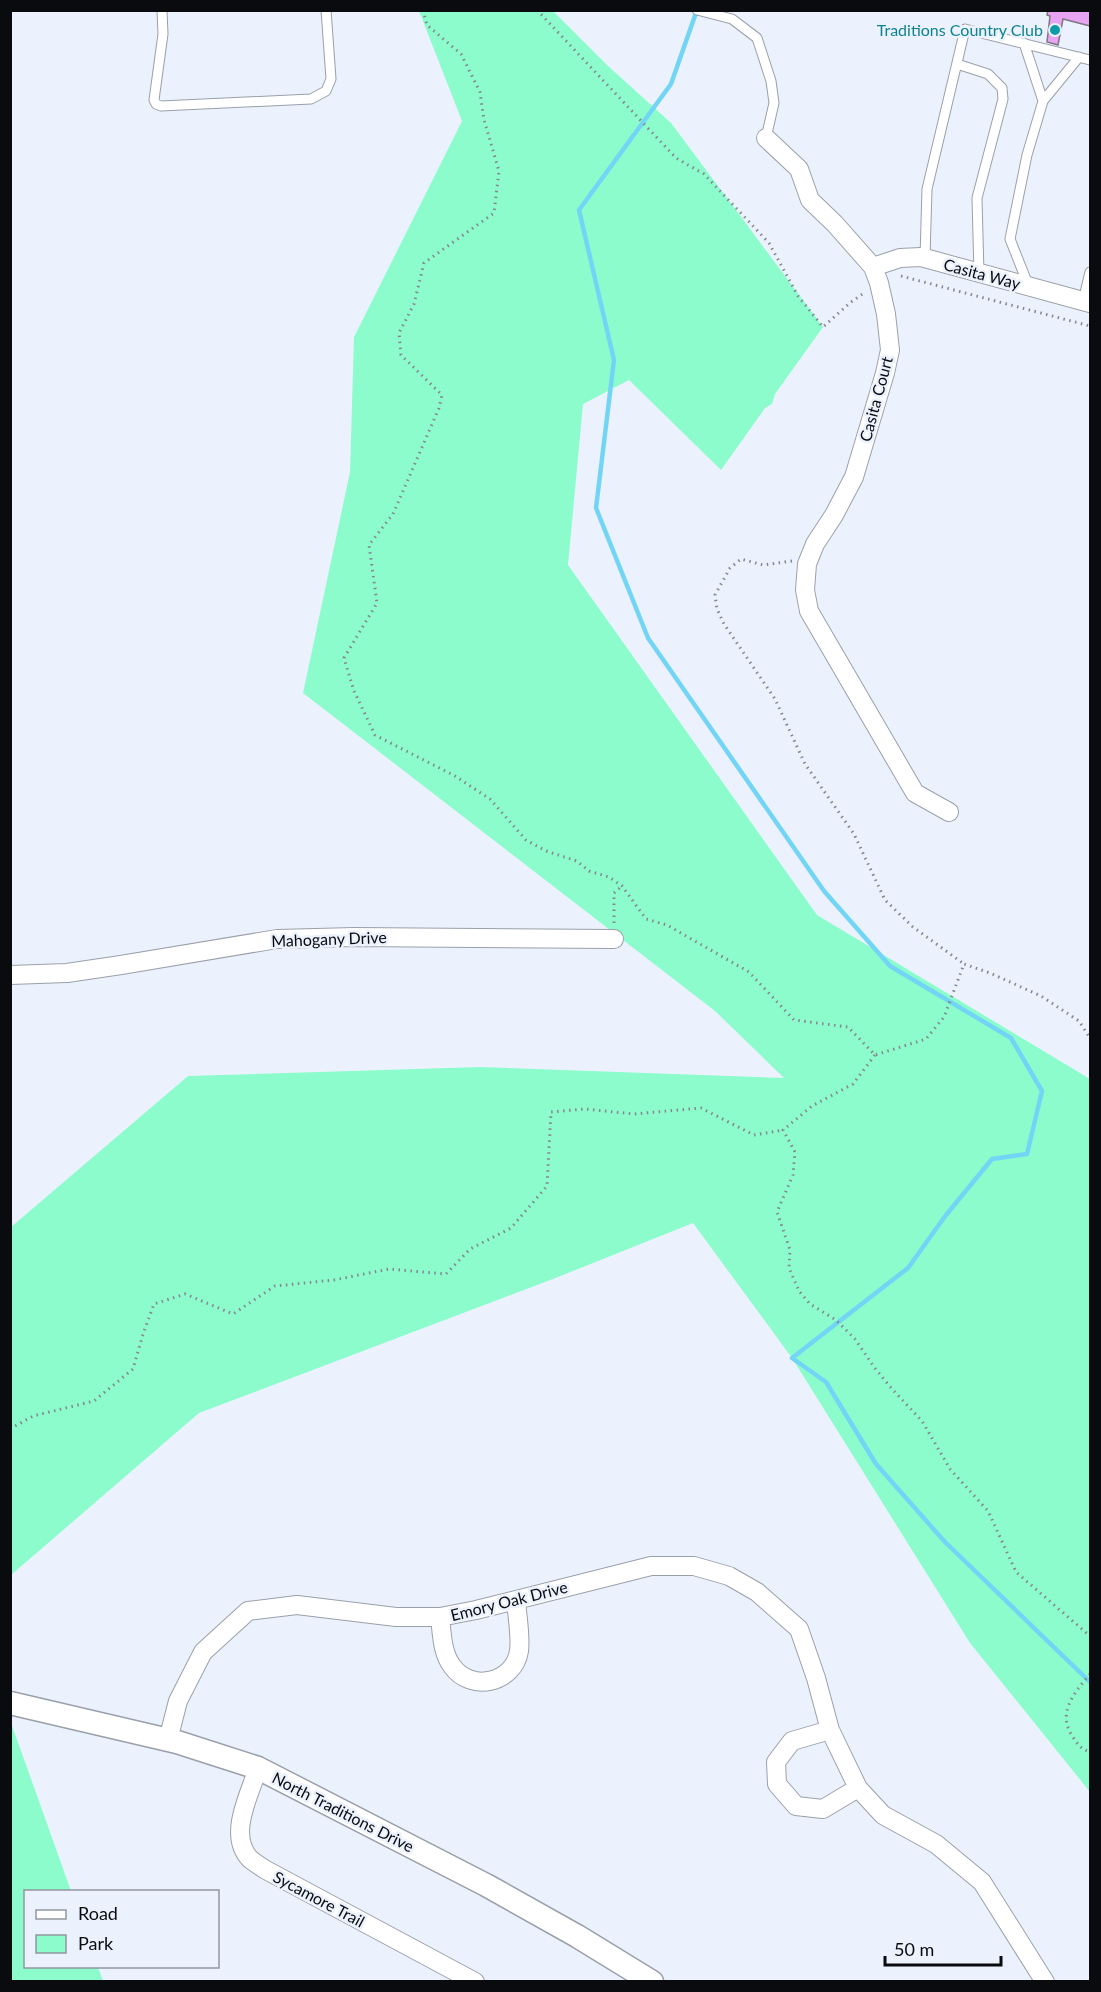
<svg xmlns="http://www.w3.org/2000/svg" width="1101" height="1992" font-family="Lato,sans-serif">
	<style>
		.green { fill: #8cfccc }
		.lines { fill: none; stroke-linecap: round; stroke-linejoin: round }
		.stream { stroke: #73d5f5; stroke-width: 4.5 }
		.building { fill: #e8a4f2; stroke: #7f7780; stroke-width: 1.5 }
		.service-casing { stroke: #9aa0aa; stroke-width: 11 }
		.minor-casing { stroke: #9aa0aa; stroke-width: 20 }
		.tertiary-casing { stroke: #9aa0aa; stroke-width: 25 }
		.path { stroke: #84878f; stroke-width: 3; stroke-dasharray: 1.5 4.5; stroke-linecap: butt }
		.service { stroke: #fff; stroke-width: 9 }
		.minor { stroke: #fff; stroke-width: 18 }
		.tertiary { stroke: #fff; stroke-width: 22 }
		.culture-dot { fill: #0f9aa8; stroke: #ecf2fd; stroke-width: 2 }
		.labels { text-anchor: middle; stroke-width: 5; stroke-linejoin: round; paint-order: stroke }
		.culture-label { font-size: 16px; fill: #0d838f; stroke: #ecf2fd; text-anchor: end }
		.street-label { font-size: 16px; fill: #0a0b0f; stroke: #ecf2fd }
	</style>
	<rect width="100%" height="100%" fill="#ecf2fd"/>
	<!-- green -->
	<path class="green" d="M419,11H553L607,65L671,123L823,327L775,394L772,404L765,408L721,470L629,380L583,404L568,565L817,915L1090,1079V1792L970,1643L792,1358L693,1223L558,1277L199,1413L11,1575V1227L188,1076L480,1067L784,1078L715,1011L303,693L350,472L354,337L462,121Z
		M10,1720L71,1891L26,1892V1966L98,1967L103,1981H11Z"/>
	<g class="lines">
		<!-- stream -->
		<path class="stream" d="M697,10L671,84L579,210L614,360L596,508L648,638L824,891L890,966L1011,1038L1042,1091L1027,1154L992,1159L946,1215L908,1268L792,1358L826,1382L876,1464L945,1542L1090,1682"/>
	</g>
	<!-- building -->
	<path class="building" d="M1048,10H1090V26L1063,19L1058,45L1047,42L1050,16L1047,15Z"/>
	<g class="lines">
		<defs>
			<path id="service" d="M162,10L163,34L154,100L156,104L161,106L311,99L326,91L331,79L326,10
				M697,10L732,19L757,38L771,81L774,103L766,138
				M1024,43L1043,101
				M957,64L988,74L1002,88L1003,99L977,198L979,274
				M925,258L927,189L965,29L1090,60
				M1029,287L1010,239L1027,155L1043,101L1079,57
				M1083,301L1090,272"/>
			<path id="minor" d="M766,138L799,169L810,200L835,224L873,267L879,283L886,314L890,350L885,373L854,477L834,515L815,544L807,564L805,590L809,611L915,793L949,812
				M873,267L900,258L921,257L1090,303
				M10,975L67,973L121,965L277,939L354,937L614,939
				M440,1617C442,1634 442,1653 452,1666C471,1693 514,1683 519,1651C521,1635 517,1616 516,1600
				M830,1730L792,1741L776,1762L777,1784L796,1806L823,1809L858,1788
				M168,1740L178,1701L203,1652L248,1611L297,1605L396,1617H440L476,1610L651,1566H694L729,1576L757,1592L799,1629L816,1678L830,1730L858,1788L883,1815L936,1844L982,1882L1045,1982
				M258,1768C250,1794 227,1835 250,1859C255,1863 261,1867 266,1870L475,1982"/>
			<path id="tertiary" d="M10,1703L177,1742L258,1768L486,1885L577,1936L652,1982"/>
		</defs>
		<!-- service casing -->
		<use href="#service" class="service-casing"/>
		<!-- minor casing -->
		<use href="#minor" class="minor-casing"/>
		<!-- tertiary casing -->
		<use href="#tertiary" class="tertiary-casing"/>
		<!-- path -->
		<path class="path" d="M423,10L427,25L461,54L480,92L484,120L499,171L494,213L424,263L414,304L399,333L401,355L442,395L439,408L393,514L369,545L377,603L344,658L354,691L375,735L455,776L490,799L526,840L546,851L577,861L589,871L609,877L622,886L646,919L667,925L749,972L794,1020L848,1027L875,1055L926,1039L944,1017L964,964L990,973L1041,996L1079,1021L1090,1038
			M537,10L676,158L704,174L769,243L798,296L823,327L851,302L864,293
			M901,276L1090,326
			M792,561L763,565L741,559L730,568L715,595L717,609L724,624L775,699L805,764L854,834L885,900L913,927L964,964
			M614,923V893L622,886
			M875,1055L853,1084L812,1106L783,1130L795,1152L793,1175L777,1212L790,1250L789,1268L799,1291L810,1304L836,1320L855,1339L874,1367L892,1389L922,1421L950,1469L988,1511L1016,1572L1090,1636
			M10,1429L33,1416L94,1401L133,1369L143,1334L154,1304L185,1294L233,1314L275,1286L334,1280L389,1269L446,1274L470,1249L511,1228L547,1186L551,1112L585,1109L634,1114L701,1108L754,1135L783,1130
			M1090,1674C1075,1692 1056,1713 1073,1737C1078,1745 1081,1749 1090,1752"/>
		<!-- service -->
		<use href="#service" class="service"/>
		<!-- minor -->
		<use href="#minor" class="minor"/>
		<!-- tertiary -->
		<use href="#tertiary" class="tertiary"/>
	</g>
	<!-- markers -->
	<circle class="culture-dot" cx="1055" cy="30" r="6"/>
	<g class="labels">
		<!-- culture labels -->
		<g class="culture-label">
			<text x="1043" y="36">Traditions Country Club</text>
		</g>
		<!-- street labels -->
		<g class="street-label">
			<text transform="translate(982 274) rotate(15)" y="6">Casita Way</text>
			<text transform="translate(876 399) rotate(-75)" y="6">Casita Court</text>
			<text transform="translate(329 939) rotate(-2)" y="6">Mahogany Drive</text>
			<text transform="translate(509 1601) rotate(-14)" y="6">Emory Oak Drive</text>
			<text transform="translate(343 1812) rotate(27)" y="6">North Traditions Drive</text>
			<text transform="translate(319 1899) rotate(28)" y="6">Sycamore Trail</text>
		</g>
	</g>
	<!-- border -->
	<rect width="1101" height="1992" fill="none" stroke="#0a0b0f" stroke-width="24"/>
	<!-- legend -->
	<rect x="24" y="1890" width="195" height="78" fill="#ecf2fd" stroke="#92969e" stroke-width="1.5"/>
	<rect x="36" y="1910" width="30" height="9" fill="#ffffff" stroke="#92969e" stroke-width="1.5"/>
	<text x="78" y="1920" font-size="18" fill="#0a0b0f">Road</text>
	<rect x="36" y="1935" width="30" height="18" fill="#8cfccc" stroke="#92969e" stroke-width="1.5"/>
	<text x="78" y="1950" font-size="18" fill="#0a0b0f">Park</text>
	<!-- scale -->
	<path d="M885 1956v9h116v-9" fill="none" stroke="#0a0b0f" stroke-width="3"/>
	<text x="894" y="1956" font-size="18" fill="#0a0b0f" stroke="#ecf2fd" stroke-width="4.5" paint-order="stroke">50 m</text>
</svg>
